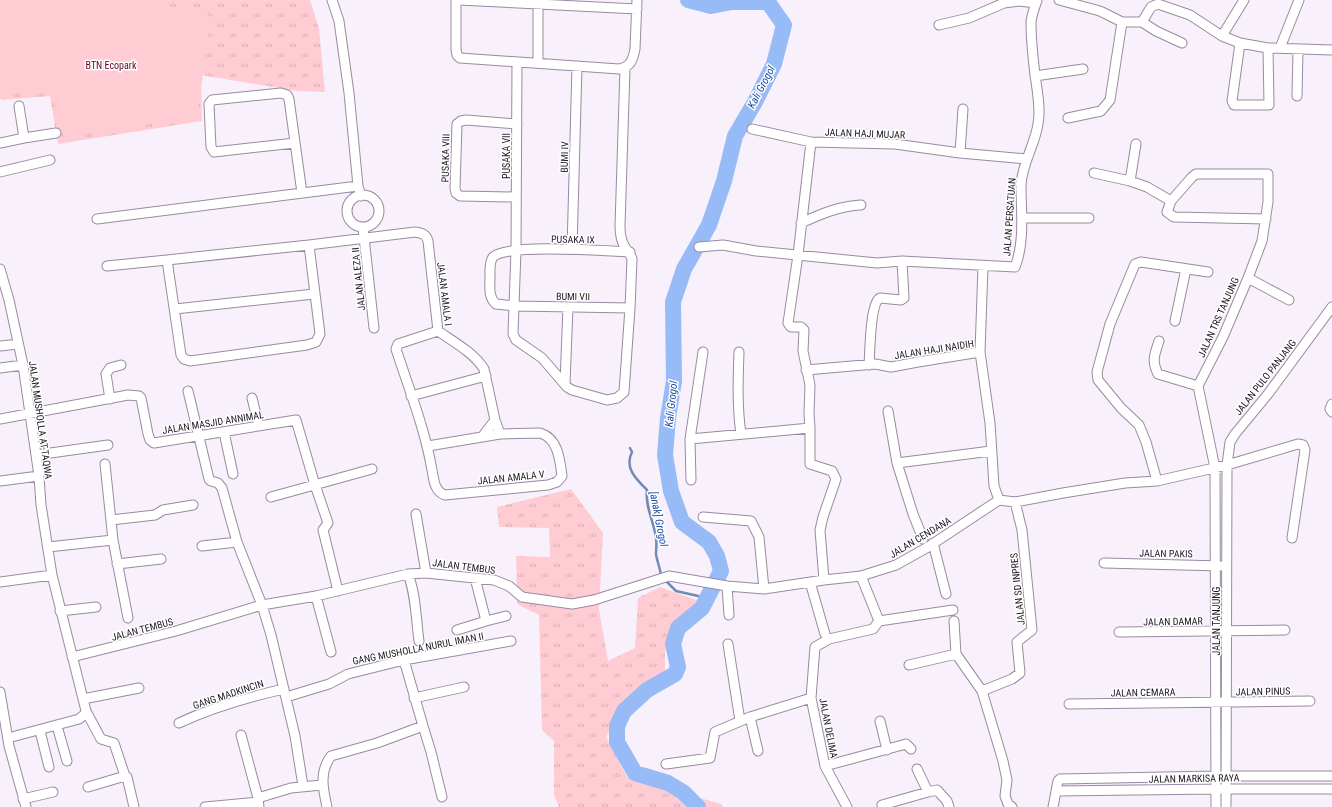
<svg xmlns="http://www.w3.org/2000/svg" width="1332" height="807" font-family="'Roboto Condensed',sans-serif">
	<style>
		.grass { fill: url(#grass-tufts) }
		.green { fill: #ffccd3 }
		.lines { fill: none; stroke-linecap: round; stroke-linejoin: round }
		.stream { stroke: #728ab6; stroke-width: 2.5 }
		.river { stroke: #97bbf7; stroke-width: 16 }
		.street-casing { stroke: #9a89a3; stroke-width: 11 }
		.street { stroke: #fff; stroke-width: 9 }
		.labels { text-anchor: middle; stroke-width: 3; stroke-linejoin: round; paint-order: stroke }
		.park-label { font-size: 10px; fill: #5f0726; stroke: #fff }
		.street-label { font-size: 10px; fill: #1c1620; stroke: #fff }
		.water-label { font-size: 11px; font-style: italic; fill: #1c4fa4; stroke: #fff }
	</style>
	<defs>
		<pattern id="grass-tufts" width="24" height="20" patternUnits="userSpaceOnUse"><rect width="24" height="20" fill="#ffccd3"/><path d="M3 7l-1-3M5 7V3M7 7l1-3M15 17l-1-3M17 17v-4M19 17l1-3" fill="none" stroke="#daaeb5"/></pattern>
	</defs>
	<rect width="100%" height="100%" fill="#f8f1fc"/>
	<!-- grass -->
	<path class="grass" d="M0,0H310L319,29L325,92L297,91L201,75L202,121L58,144L50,96L2,100L0,98Z
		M571,489L603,533L599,610L608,661L635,648L638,598L660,587L699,601L668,634L665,652V676L618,714L606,737L627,777L721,804L723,807H559L554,795V741L542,730L539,615L517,604L516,556L550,557L549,528L499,527L497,507Z"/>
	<!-- green -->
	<path class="green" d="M0,0H142L211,16L197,117L65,137L51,91L5,93L0,88Z"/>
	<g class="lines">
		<!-- stream -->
		<path class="stream" d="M630,448L632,452C624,468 636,479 647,490C645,507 654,522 656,538C657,543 656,549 656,554C657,561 660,568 661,575
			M667,582L676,591L707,598"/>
		<!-- river -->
		<path class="river" d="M688,0L711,6L732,2H768L784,25L774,64L755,102L735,136L724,181L709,225L684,269L673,302L674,381L668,418L665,455L671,491L682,522L709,542L717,556L721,571L702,608L678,628L673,644L678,667L675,674L647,690L624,711L617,726V742L635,773L668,783L683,792L698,807"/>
		<defs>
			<path id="street" d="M332,0L339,21L349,93L358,186L361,196
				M456,0V49L457,55L460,58L619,69C631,67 633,59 635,49L637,0
				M458,0L637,9
				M1059,0L1100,11L1122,22H1142L1151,7L1158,4L1190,15L1222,36L1240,43L1268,48L1332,50
				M1142,22L1156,31L1182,43
				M939,25L969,18L1004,3L1019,1L1036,3
				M1222,36L1244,0
				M1240,43L1232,101L1234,105H1269L1268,48
				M1280,48L1299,0
				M517,62L516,250L513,334L516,340L542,358L567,387L572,390L607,400L617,398L624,392L630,308L632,259C630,253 628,252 625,247C621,241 620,233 620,226L625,68
				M538,63V0
				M1035,76L1083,69
				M1297,96L1298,50
				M19,106L24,138
				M1068,118L1101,111L1110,100L1122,22
				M752,129L811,142L895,144L960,153L1026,159
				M0,143L24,138L56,133
				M295,143L214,152L211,147L209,104L212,100L281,93L287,95L289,99L302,193
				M960,153L963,109
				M0,172L50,160
				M1094,173L1130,181L1147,187L1171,201
				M1130,181L1136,144
				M347 211a16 16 0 1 1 32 0a16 16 0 1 1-32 0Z
				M516,197L460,196L456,193L455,188L457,124L461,121L466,120L517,124
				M1022,218H1089
				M97,219L358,186
				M801,223C821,214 839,206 861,205
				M363,228L374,328
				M309,245L320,334L316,342L307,345L190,361L184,359L181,355L167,260L309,245L415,232C422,233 426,234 428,241L438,331C454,342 474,353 484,369L495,420L500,434
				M699,247L723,245L756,251L877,263L902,261L1015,267C1025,242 1021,212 1021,185C1022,163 1035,145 1038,124C1041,109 1037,90 1035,75C1033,58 1031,40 1031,23C1031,16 1035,7 1037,0
				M572,249L577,66
				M630,252C606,251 508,243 493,257C489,262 490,272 490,278C490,287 488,297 496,304L515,306L630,308
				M107,266L167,260
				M983,266L980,352L990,423L994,486L999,500
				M0,269L9,300L23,365L39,476L41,505L52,575L86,711L85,714L79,719L8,738
				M1248,278L1289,300
				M175,309L314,294
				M1175,321L1186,269
				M1159,341C1155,354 1151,360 1158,374L1198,386
				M0,346L18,344
				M739,352C738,379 737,407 741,434
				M869,365C870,352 870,303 880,298L901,300L904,298L902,261
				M0,368L23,365
				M806,370L875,364L891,367L918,362L980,352
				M565,383L568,307
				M188,391L209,479L211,481L218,483L222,488L237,542L262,605L271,635L295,736L303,786
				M411,396L486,376
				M252,398L259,426
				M110,399L106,374L110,368L121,365
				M1332,404L1330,409L1332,412
				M888,411L897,463L913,514L923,539
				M0,419L128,395L139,396L141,398L148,434L150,440L154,443L296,420L315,485L328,523L323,530L338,591
				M810,428L809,414L810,385L803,351L804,330L801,327H791L788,323L798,255L811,142
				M224,432L233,474
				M482,437L495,420
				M690,439L810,428V464L832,471L836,479L823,517L820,530L824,580
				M428,446L500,434L540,433C558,438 560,460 562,476L557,482L548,485L445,495C434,491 434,480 432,470C425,429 409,389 396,349L398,344L438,331
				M36,455L108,445
				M897,463L991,451
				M105,464L113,540L128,618
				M691,480L690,439L703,352
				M0,481L39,476
				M1157,481L1146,442L1139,425L1121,408L1098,380L1097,372L1110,324L1135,264L1141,262L1208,272
				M271,497L372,469
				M999,500L1015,502L1063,493L1125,483L1157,481L1227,465L1298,444L1303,445L1305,450L1292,538
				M416,514L426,573
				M703,517L751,521L759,537L764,589
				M111,520L155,515L163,510L193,505
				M933,543L946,594
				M202,546L237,542
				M48,547L113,540
				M1104,563L1222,566
				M117,564L161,559
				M408,574C416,595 416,619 419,641
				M475,578L486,621L506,616
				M0,582L52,575
				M810,582L825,634
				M727,586L729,615
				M316,596L331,652
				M60,611L96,607
				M879,621L953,610
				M954,621L956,654L982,691L1003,761L1007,780L1005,796L1008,804L1012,807
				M457,630L486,621
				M1119,632L1285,630
				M728,644L740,721
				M72,657L176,631L262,605L316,596L408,574L426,573L494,580L509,586L522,597L572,604L594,600L669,576L727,586L764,589L824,580L861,576L896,565L928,547L999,500
				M909,665L956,654
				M982,691L1012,679L1020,673L1017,642L1032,630L1022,530L1015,502
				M0,692L9,746L26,807
				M286,697L329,684L348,674L404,660L511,641
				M414,698L464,687
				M83,699L139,688
				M1069,704L1310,701
				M86,711L101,739L114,743L125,776
				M750,717L758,751
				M880,721L887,750
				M179,723C213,707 248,697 284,689
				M57,726L67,761
				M423,726L431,752L442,797
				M40,731L49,767
				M241,735L258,798L259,807
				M666,764L710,758L715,732L750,717L811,698
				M825,766L906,744L911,749
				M917,769L928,792
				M88,787L125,776L127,777L134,807
				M1056,791L1216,789H1332
				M258,798L291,788L322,785
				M23,799L53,792
				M882,805L928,792L937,790L947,801L949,807
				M205,807L258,802
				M327,807C323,789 319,772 331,756L377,743L423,726L404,660
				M847,807L825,766L811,698L815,647L829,639L873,629L879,621L861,576
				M1053,807L1058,781L1060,779L1216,776H1332
				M1216,807L1215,468L1198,386L1223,337L1248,278L1262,241L1268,202V174H1196L1192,177L1171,201L1167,212L1174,217L1266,219
				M1226,807L1227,465L1230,442L1235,434L1268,394L1332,307"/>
		</defs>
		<!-- street casing -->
		<use href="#street" class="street-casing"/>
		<!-- street -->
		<use href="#street" class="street"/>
	</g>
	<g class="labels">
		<!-- park labels -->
		<g class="park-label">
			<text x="111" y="69">BTN Ecopark</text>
		</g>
		<!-- street labels -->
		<g class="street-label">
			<text transform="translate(865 133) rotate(2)" y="4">JALAN HAJI MUJAR</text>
			<text transform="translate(506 156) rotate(-90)" y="4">PUSAKA VII</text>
			<text transform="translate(564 157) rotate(-89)" y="4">BUMI IV</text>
			<text transform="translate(445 158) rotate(-89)" y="4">PUSAKA VIII</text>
			<text transform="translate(1009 217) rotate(-86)" y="4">JALAN PERSATUAN</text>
			<text transform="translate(573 239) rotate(1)" y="4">PUSAKA IX</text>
			<text transform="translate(358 279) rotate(-96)" y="4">JALAN ALEZA II</text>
			<text transform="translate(445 294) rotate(83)" y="4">JALAN AMALA I</text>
			<text transform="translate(573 296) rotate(1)" y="4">BUMI VII</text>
			<text transform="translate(1218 317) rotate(-66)" y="4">JALAN TRS TANJUNG</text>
			<text transform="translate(934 349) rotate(-9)" y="4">JALAN HAJI NAIDIH</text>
			<text transform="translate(1265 377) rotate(-52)" y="4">JALAN PULO PANJANG</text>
			<text transform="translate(41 420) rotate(82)" y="4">JALAN MUSHOLLA AT-TAQWA</text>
			<text transform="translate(213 422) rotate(-9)" y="4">JALAN MASJID ANNIMAL</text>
			<text transform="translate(511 477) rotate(-6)" y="4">JALAN AMALA V</text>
			<text transform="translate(920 537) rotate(-31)" y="4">JALAN CENDANA</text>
			<text transform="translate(1166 553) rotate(1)" y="4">JALAN PAKIS</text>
			<text transform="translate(464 566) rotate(7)" y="4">JALAN TEMBUS</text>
			<text transform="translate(1017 589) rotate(-96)" y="4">JALAN SD INPRES</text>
			<text transform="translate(1173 621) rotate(-1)" y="4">JALAN DAMAR</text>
			<text transform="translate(1216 621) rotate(-90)" y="4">JALAN TANJUNG</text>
			<text transform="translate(142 629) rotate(-15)" y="4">JALAN TEMBUS</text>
			<text transform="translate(418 648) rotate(-11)" y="4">GANG MUSHOLLA NURUL IMAN II</text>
			<text transform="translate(1263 691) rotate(-1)" y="4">JALAN PINUS</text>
			<text transform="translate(1143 692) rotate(-1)" y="4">JALAN CEMARA</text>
			<text transform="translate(228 694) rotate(-18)" y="4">GANG MADKINCIN</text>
			<text transform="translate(829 728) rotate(79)" y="4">JALAN DELIMA</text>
			<text transform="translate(1194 778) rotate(-1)" y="4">JALAN MARKISA RAYA</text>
		</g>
		<!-- water labels -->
		<g class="water-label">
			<text transform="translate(761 87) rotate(-62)" y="4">Kali Grogol</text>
			<text transform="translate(671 404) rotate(-84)" y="4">Kali Grogol</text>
			<text transform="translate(659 519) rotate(79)" y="4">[anak] Grogol</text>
		</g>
	</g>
</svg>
